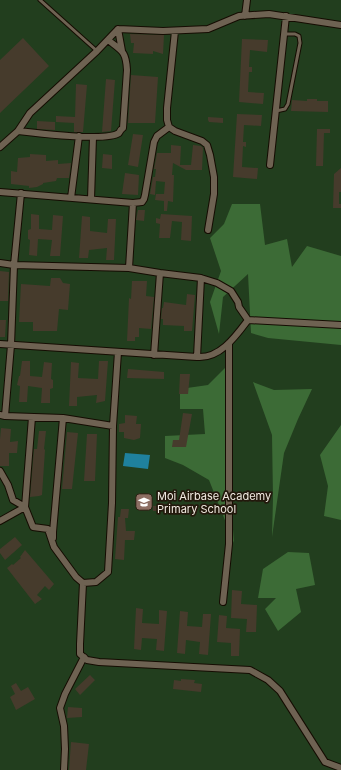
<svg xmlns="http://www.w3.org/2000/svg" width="341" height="770" font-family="Inter,sans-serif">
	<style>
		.green { fill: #223e1e }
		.forest { fill: #3c6b36 }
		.water { fill: #1f819e }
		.building { fill: #463b2c }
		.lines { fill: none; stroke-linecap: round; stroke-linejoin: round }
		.service-casing { stroke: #150c02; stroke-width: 5 }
		.minor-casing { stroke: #150c02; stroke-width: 8 }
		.service { stroke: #6e6252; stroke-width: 3 }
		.minor { stroke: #6e6252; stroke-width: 6 }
		.labels { text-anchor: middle; stroke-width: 3.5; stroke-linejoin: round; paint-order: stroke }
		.poi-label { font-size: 11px; fill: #f1eae1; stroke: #23190c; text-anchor: start }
	</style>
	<rect width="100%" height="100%" fill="#2d2315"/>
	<!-- green -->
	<path class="green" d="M0,0H341V770H0Z"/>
	<!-- forest -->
	<path class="forest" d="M232,204H260L265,245L287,239L292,267L307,246L341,256V345L268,338L251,333L248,274L223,297L219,334L210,302L221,271L210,238L224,224Z
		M226,367V433L234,543L209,480L183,465L165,458V436L205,434L203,409H180V389L208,385Z
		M253,382L274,390L312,389L298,419L284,453L272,537L273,498L272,435Z
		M341,425V520L324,516L328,486L320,455Z
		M288,552L309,553L315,585L296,589L301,612L278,631L265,609L276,598H258L263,569Z"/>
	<!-- water -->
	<path class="water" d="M125,453L150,455L148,469L123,466Z"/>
	<!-- building -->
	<path class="building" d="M130,34L164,35L163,54L153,51V54L133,53L134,43H131Z
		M23,38L49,66L0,113V60Z
		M242,39L268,40L267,52L250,50L249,67H252V72H249L248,92L264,93L263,104L239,102Z
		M131,75L158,77L155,123H128Z
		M106,79L115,80L111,131L102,132Z
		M76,84L87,85L83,132H74V123L56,122V116L75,117Z
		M307,99H317V101H328V112L291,111L292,100L307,101Z
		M237,114L262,115L261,126L244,125L243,142H246V147L243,146L242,167L258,168L257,179L233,177Z
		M208,117L223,118V123L209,122L208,120Z
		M37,121L55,122V130L37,129Z
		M317,129H330V133H324L323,166H316Z
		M133,134L143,135L138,167L128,165Z
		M171,145L181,146L180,165H191L193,145L201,146L203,148L202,170H186L173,163L172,175H174L173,202L168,201L167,211H164V201L155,200L156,194H164L165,182L156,181L155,195L150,194L153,177H155L156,169H154L157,153H171Z
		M30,154L46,155V161L58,160V164L71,163L69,178H57L56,181L43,183V184L37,187L29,188V186L11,184V171L17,172L18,158L30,157Z
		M103,154L112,155V169L102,168Z
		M341,168V192H339V204H341V208H333L334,174Z
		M125,173L139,175L138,195L122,194Z
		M138,210H145L144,221L136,220Z
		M31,214L39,215V229L52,230L53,215L63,216L60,256H50L52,240L38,239L37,256L29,255L30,240L28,239V230L31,229Z
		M161,214L192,216L191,241L181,240L182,222L172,221L170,238H159L160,224L156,223V218L160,219Z
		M82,216L90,217V231L107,233L108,219H116L114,260H106L107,248L89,250L88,258H79Z
		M0,271L9,272L8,301H0Z
		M51,278H60L63,283L70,284L68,310L59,309L57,331H33V322H19L21,284L50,286Z
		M132,281H147L146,296L154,297L151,329L139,328V337H135V341H127L129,298L131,299Z
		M187,294L195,295L192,331H184V326L163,325V319H161L162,308H163L164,302L186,305Z
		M0,320H6L5,337H0Z
		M22,361H30V376L42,377L44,362L52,363L51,379L53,380V388L50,389V403H41L42,388L28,386L27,402H19L20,386L17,385L19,376H20Z
		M99,361H108L105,401L96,403L97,395L77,397V406H69L71,362L79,363L78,378L98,379Z
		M128,369L164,372V379L127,378Z
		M180,374H190L188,394H179Z
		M183,413L192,414L186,447H172L173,440H179Z
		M125,415L137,416L136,424H141L140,438L134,440L124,438V432H119V424L125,423Z
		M1,428L11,429L10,442L18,441L17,453H9V466H0V439Z
		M39,431H46L44,449L45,450L42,495L39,496L30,497L34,449H37Z
		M67,432L78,433L72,489H62Z
		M87,434H97L95,481H84Z
		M140,496L150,497V509H139Z
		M160,503L166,504L165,511H153V506H160Z
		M121,509H129L128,518H125L126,531H135L134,540H125L124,560L115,559L118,517H120Z
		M15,537L22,545L5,560L0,553V549Z
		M25,550L54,584L49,590L45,586L37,595L42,599L35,604L7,568L12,564L13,565L21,558L20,557Z
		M232,590L242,591L241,604L257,605L256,632H246L247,619L231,618Z
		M136,608L143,609L142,623L159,624V610L167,611L164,651L156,650L157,639L142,638L141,650L134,649Z
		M180,611L188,612L187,626L202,627L203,614H211L208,655L199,654L200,642L186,640L185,654L177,653Z
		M219,615L227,616L226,628L240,629L239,656H231V643L217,642Z
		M90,675L95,680L80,695L75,689Z
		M181,679L195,680L194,683L202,684L201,692L173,689L174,680L181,681Z
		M16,683L21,691L28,687L35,699L16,710L10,697L15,694L11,686Z
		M68,707L82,708V717L67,718Z
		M71,742L89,744L86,770H69Z"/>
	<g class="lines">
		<defs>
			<path id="service" d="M40,0L97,51
				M276,111L285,109L288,104L300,43L299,36L295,34H284"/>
			<path id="minor" d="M245,16L247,0
				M118,29L122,51
				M175,31L167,108V120L169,127L175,131L202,141L207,145L210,155L214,177V194L208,230
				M18,131C35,133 107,142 119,133C120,131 121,129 123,128L127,70C126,51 122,51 108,40
				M0,147L18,131L30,113L97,51L118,29L163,31L208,29L239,16L269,14L341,25
				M270,165L286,16
				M0,192L133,203L142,202L144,199L145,195L154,142L157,136L169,127
				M71,198L79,136
				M91,199L93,137
				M0,263L14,265L129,268L160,273L201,278
				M129,268L133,203
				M201,278L217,283L231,291L238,302L239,307L248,320C236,336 220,359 197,357Z
				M248,320L341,325
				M0,344L197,357
				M154,355L160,273
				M0,415L5,416L63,418L113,426
				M5,416L11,345L14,265L21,193
				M0,471L8,485L13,500L25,507L33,527L48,529L54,547L76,577L83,583L80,644V654L87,660L99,662L250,670L268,680L280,691L325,762L341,768
				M0,521L25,507L32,417
				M53,538V532L63,418
				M83,583L96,582L108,572L112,503L113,426L118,352
				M223,602L229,544V343
				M64,770L65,749L64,726L60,708L65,694L84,657"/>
		</defs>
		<!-- service casing -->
		<use href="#service" class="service-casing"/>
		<!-- minor casing -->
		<use href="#minor" class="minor-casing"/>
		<!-- service -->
		<use href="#service" class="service"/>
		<!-- minor -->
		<use href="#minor" class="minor"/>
	</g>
	<!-- icons -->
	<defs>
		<symbol id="school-square" viewBox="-11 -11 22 22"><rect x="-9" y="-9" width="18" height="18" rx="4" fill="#8d6e63" stroke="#23190c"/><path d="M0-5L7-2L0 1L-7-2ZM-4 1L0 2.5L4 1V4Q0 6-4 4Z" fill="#fff"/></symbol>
	</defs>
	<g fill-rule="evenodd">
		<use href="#school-square" x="134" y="492" width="20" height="20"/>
	</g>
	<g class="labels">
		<!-- poi labels -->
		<g class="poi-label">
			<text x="157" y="500">Moi Airbase Academy<tspan x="157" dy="13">Primary School</tspan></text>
		</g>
	</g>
</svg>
